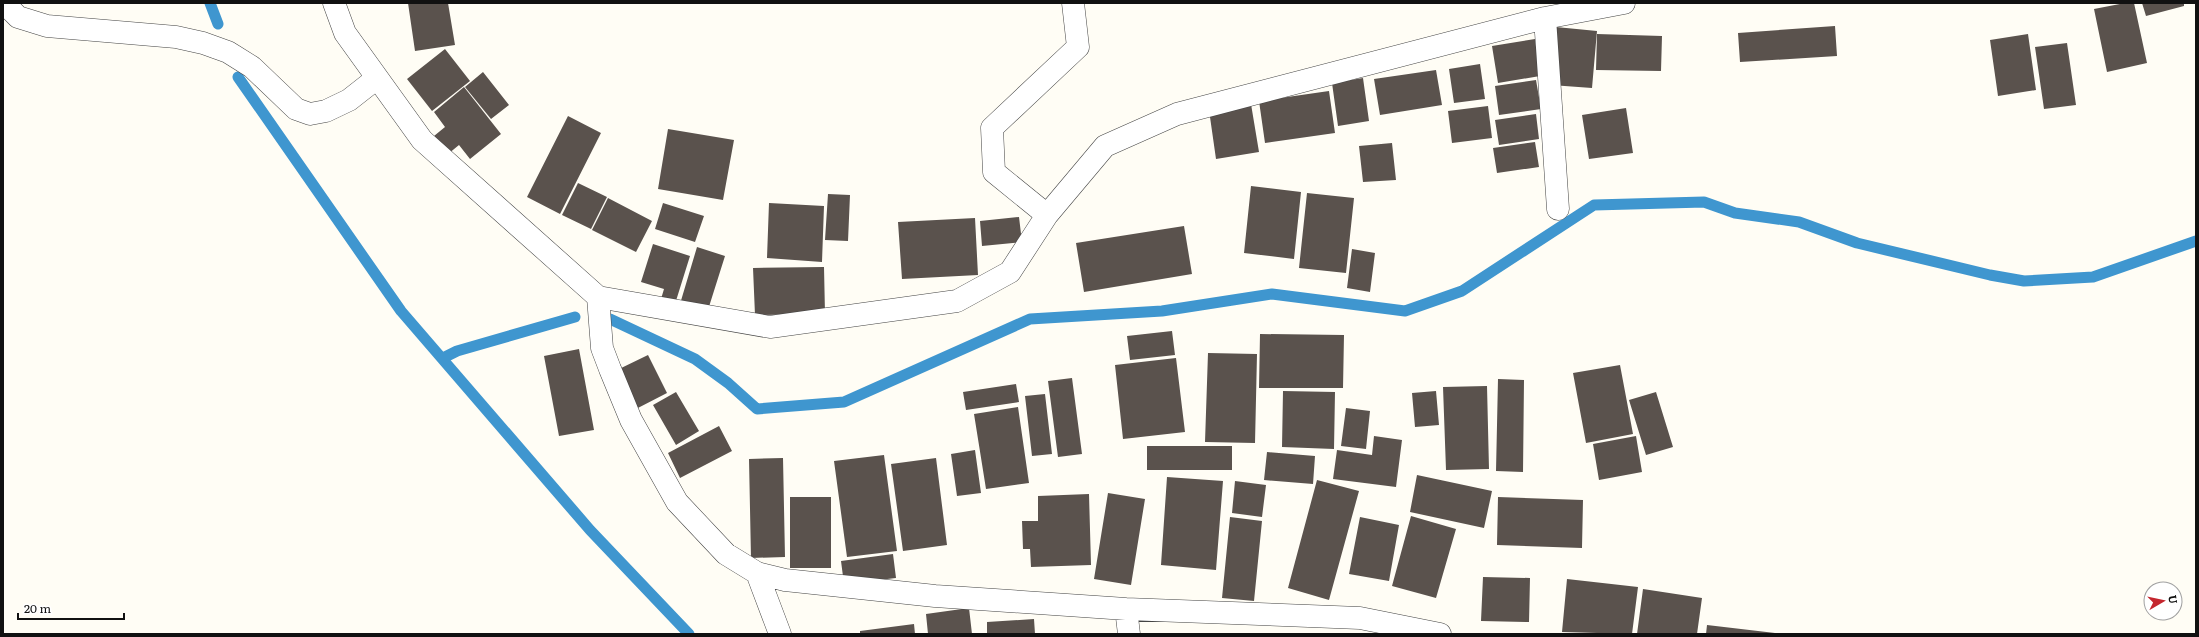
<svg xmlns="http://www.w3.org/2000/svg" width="2199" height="637" font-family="Literata,serif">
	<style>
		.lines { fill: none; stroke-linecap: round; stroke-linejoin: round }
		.stream { stroke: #3f96cf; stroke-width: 11 }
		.building { fill: #5a524d }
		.minor-casing { stroke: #444; stroke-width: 23 }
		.minor { stroke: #fff; stroke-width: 22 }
	</style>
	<rect width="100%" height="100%" fill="#fffdf5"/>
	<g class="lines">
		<!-- stream -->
		<path class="stream" d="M210,3L218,24
			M238,77L401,311L590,530L689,634
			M610,319L695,359L728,383L757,409L844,402L1030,319L1162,311L1272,294L1405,311L1462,291L1594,205L1704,202L1735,213L1799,222L1857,243L1990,275L2024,281L2093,277L2196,241
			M443,358L457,351L575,317"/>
	</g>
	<!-- building -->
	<path class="building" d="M408,3H448L455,45L415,51Z
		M2125,3H2134L2147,63L2107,72L2094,9Z
		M2142,3H2184V6L2146,16Z
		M1835,26L1837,56L1740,62L1738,33Z
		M1556,27L1597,31L1592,88L1551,85Z
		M1597,34L1662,36L1661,71L1596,70Z
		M2028,34L2036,90L1998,96L1990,40Z
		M1535,39L1540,76L1498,83L1492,46Z
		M2067,43L2076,105L2044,109L2035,47Z
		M445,49L470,81L432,111L407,79Z
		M1480,64L1485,99L1454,103L1449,69Z
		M1436,70L1442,105L1380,115L1374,79Z
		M483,72L509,105L491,119L465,87Z
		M1363,78L1369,121L1338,126L1332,83Z
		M1536,80L1541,109L1499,115L1495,86Z
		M464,87L501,134L470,159L459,145L448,154L434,136L445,127L434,112Z
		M1329,91L1335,133L1265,143L1259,101Z
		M1251,104L1259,152L1216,159L1209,110Z
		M1488,106L1492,138L1452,143L1448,111Z
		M1626,108L1633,153L1589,159L1582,115Z
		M1536,114L1539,139L1499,145L1495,120Z
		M568,116L601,133L560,214L527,197Z
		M668,129L734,140L723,200L658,189Z
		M1535,142L1539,167L1497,173L1493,148Z
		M1392,143L1396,180L1363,182L1359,146Z
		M578,183L607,197L591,229L562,215Z
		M1251,186L1301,192L1294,259L1244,253Z
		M1307,193L1354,198L1346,273L1299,268Z
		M828,194L850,195L848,241L825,240Z
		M608,198L652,221L636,252L592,230Z
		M663,203L704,216L695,242L655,229Z
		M769,203L824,206L822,262L767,258Z
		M1019,217L1022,242L982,246L980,221Z
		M975,218L978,275L902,279L898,222Z
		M1184,226L1192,274L1084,292L1076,243Z
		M653,244L690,256L675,304L661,299L664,289L641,282Z
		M697,247L725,256L707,313L680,304Z
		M1352,249L1375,253L1370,292L1347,288Z
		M824,267L825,314L755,315L753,268Z
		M1172,331L1175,355L1130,360L1127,336Z
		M1260,334L1344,335L1343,388H1259Z
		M579,349L594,430L559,436L544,356Z
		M1208,353L1257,354L1255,443L1205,442Z
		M648,355L667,393L634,410L615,371Z
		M1176,358L1185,432L1123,439L1115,365Z
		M1620,365L1633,434L1586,443L1573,373Z
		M1072,378L1082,454L1058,457L1048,381Z
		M1498,379L1524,380L1523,472L1496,471Z
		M1016,384L1019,402L966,410L963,392Z
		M1487,386L1489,469L1446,470L1443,387Z
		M1283,391L1335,392L1334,449L1282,447Z
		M1436,391L1439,425L1415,427L1412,393Z
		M676,392L699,431L676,445L653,405Z
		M1656,392L1673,447L1646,455L1629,400Z
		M1045,394L1052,454L1032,456L1025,396Z
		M1018,407L1029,483L986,489L974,414Z
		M1346,408L1370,411L1366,449L1341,446Z
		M719,426L732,451L680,478L668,453Z
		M1374,436L1402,440L1396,487L1333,479L1337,450L1372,455Z
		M1636,436L1642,472L1599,480L1593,444Z
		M1147,446H1232V470H1147Z
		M975,450L981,493L957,496L951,454Z
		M1267,452L1315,456L1313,484L1264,480Z
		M884,455L897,551L847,557L834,461Z
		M783,458L785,557L751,558L749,459Z
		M936,458L947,545L903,551L891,464Z
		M1417,475L1492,491L1484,528L1410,512Z
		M1167,477L1223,481L1216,570L1161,565Z
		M1317,480L1359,491L1329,600L1288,588Z
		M1235,481L1266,485L1262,517L1232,513Z
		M1108,493L1145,499L1131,585L1094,579Z
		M1089,494L1091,565L1031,567L1030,549H1023L1022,521H1038V496Z
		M790,497H831V568H790Z
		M1498,497L1583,500L1582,548L1497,545Z
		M1411,516L1456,529L1436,598L1392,586Z
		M1230,517L1262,521L1254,601L1222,598Z
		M1360,517L1399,525L1389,581L1349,574Z
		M893,554L896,578L844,584L841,561Z
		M1483,577L1530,578L1529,622L1481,621Z
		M1567,579L1638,587L1632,634L1562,632Z
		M1643,589L1702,598L1697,634H1637Z
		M969,608L972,634H928L926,614Z
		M1034,619L1035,634H987V622Z
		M914,624L915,634H860V631Z
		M1707,625L1775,633L1774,634H1706Z"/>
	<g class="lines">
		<defs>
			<path id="minor" d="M4,3L18,17L47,26L176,37L203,43L228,52L252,67L296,109L310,114L326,111L349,100L377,78
				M334,3L345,33L422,140L598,297L770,327L957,301L1010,272L1047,215L1105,146L1177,114L1545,18L1624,3
				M1545,18L1558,209
				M1047,215L994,172L992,128L1078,47L1073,3
				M598,297L602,348L610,369L631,420L677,502L726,554L757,573L785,580L935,596L1126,609L1360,618L1440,634
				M757,573L780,634
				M1126,609L1129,634"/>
		</defs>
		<!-- minor casing -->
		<use href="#minor" class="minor-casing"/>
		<!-- minor -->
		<use href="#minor" class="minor"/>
	</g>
	<!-- border -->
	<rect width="2199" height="637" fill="none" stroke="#111111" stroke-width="8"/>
	<!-- north arrow -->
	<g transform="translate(2163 601) rotate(81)"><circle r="19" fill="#ffffff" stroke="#a0a0a0"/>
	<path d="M0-3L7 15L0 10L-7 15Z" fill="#c4262e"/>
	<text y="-6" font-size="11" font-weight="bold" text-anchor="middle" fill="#111111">U</text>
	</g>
	<!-- scale -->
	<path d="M18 613v6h106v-6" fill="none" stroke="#111111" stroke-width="2"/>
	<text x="24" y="613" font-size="12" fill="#111111" stroke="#ffffff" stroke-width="3" paint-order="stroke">20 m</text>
</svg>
